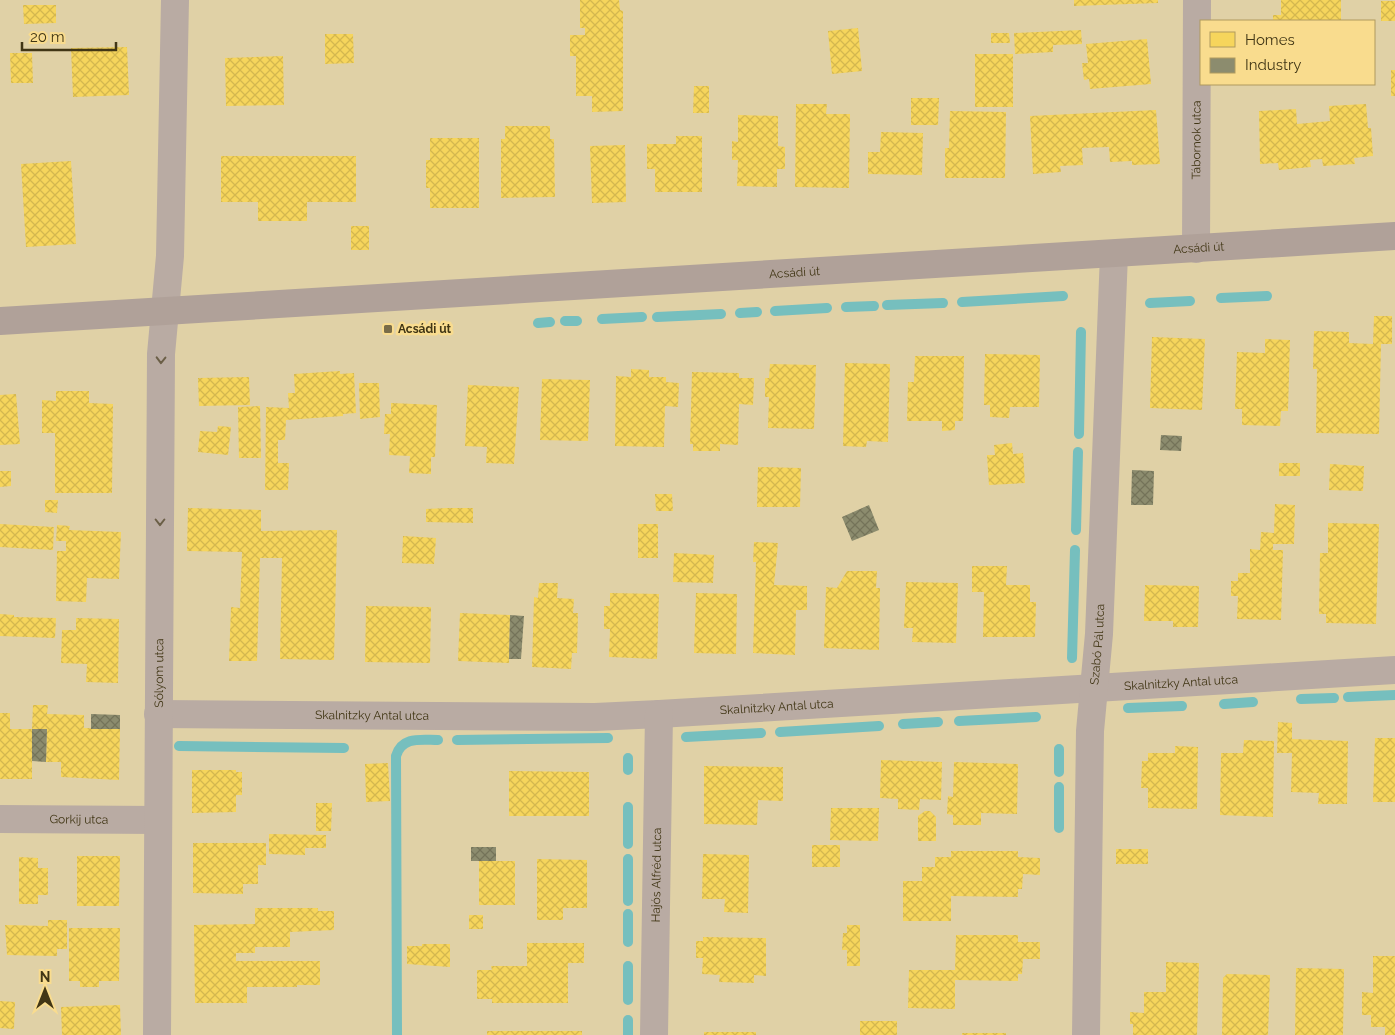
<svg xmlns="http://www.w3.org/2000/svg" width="1395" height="1035" font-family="Raleway,sans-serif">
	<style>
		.homes { fill: url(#homes-cross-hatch) }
		.industry { fill: url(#industry-cross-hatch) }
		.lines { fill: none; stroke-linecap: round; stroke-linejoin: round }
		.stream { stroke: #76bfbe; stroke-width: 10 }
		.minor { stroke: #b9aba3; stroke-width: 28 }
		.secondary { stroke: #b0a199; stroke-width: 28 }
		.oneway { stroke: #6b5f47 }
		.poi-dot { fill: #796c48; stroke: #f9dc8e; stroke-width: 2 }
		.labels { text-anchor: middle; stroke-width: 5; stroke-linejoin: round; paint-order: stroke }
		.street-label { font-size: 12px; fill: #413615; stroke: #f9dc8e }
		.poi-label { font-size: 12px; font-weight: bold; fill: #413615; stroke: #f9dc8e; text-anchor: start }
	</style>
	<defs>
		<pattern id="homes-cross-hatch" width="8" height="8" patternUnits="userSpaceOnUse" patternTransform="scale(1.25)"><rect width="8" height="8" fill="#f6d55c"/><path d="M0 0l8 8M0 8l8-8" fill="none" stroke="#d4b74f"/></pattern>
		<pattern id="industry-cross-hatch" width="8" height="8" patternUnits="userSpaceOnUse" patternTransform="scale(1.25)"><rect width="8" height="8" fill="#8c8c6e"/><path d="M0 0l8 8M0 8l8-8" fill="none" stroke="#747359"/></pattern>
	</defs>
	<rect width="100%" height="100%" fill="#e0d1a6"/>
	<!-- homes -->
	<path class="homes" d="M580,0H619L620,10L623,11V111L592,112V96H576V56H570V35H585V28H580Z
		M1074,0H1158V3L1074,6Z
		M1281,0H1341V21H1273V15H1281Z
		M1381,1H1395V21H1381Z
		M23,5H56V23L24,24Z
		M858,28L862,71L832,74L828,31Z
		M1081,30L1082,44L1053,45V52L1015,54L1014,33Z
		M991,33H1009L1010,43H991Z
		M325,34H353L354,63L325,64Z
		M1147,39L1151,84L1090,89L1089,79L1084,80L1082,63H1088L1086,44Z
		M127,47L129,95L73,97L71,48Z
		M10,53H32L33,83H11Z
		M975,54H1013V107H975Z
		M283,56L284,105L226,106L225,58Z
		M1391,70H1395V96H1391Z
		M694,86H709V113H693Z
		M911,98H939L938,125H911Z
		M796,104H827L826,114H850L849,188L795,187Z
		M1366,104L1368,128H1371L1373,156L1354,158L1355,164L1323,166L1322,159L1310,160L1311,167L1279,170L1278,163L1260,164L1259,111L1296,109L1297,124L1330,121L1329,106Z
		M1156,110L1160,164L1132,165V161L1110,162L1109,147L1082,148L1083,165L1060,166L1061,172L1033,174L1030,116Z
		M950,111L1006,112L1005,178H945V148H949Z
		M738,115L778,116V146L785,147V169H777V187L737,186L738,160H732V141L738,142Z
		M505,126H550V139H554L555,197L501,198V139H505Z
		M881,132L923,133L922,175L868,174V152H880Z
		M676,136H702V192H655V169H647V144H676Z
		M430,138H479V208H430V188H426V160H430Z
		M625,145L626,202L592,203L590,146Z
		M221,156H356V202H307V221H258V202H221Z
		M71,161L76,244L26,247L21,164Z
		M351,226H369V250H351Z
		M1374,316H1392V344H1381L1379,434L1316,433L1317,369H1313L1314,331L1349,332V343L1373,344Z
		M1152,337L1205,339L1202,410L1150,408Z
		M1265,339L1290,340L1288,411H1281L1280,426L1242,425V409H1235L1237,352L1265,353Z
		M985,354L1040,355L1039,407H1010L1009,418L990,417V405H984Z
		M915,356H964L963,421H955V430L942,431V421H907L908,382H914Z
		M845,363L890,364L888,442L867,441L866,447L843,446Z
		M770,364L816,365L814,429L768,428L769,397H765V378H769Z
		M631,369L649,370V377H666V382L679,383L678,407L665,406L664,447L615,446L616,376L631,377Z
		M340,371V374L354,373L356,413L343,414V416L286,420L285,440H278V463H289L288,490H265L266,407L289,408L288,393H295L294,374Z
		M692,372L739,373V378H754L753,405L739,404L738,445L720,444V451H693V444H690Z
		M249,377L250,405L199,406L198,378Z
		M542,379L590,380L588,441L540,440Z
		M359,383H379L380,417L360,419Z
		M468,385L519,387L514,464L486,463L487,447L465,446Z
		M56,391H89V403L113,404L112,493H55V433H42V400L56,401Z
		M16,394L20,444L0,445V395Z
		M391,403L437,405L435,457H431V474L409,473L410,456L389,455L390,434H384L385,414H391Z
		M260,406L261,458H239L238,407Z
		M218,426L231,427L228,455L198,452L200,431L217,432Z
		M1012,443L1013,454L1023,453L1025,483L989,485L987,455H995L994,445Z
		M1279,463H1300V476H1279Z
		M1330,464L1364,466L1363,491L1329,490Z
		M758,467L801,468L800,507H757Z
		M0,471H11V486L0,487Z
		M655,494H672L673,511H656Z
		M45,500H58L57,513L45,512Z
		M1275,504L1295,505L1294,544H1273V550H1283L1281,620L1237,619L1238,596H1231V581H1238V573H1250V549L1260,550L1261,532L1274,533Z
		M188,508L261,510V531L337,530L334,660L280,659L282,558H260L257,661H229L231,607L240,608L242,552L187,551Z
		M447,508H473V523L426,522V509Z
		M1328,523L1379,524L1376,624L1326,623V614H1319L1320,553H1328Z
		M0,524L54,527L53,550L0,547Z
		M638,524H658V558H638Z
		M57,525L70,526L69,530L121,532L119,579L87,578L86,602L56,601L57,551H66V541H56Z
		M403,536L436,538L434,564L402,563Z
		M754,542L778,543L774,585L807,586V610H796L795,655L753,653L756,562H753Z
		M674,553L714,555L713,583L673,582Z
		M972,566H1007L1006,585H1030V602H1036L1035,637H983L984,592H972Z
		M847,571H877L876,588H880L879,650L824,648L826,587L837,588Z
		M906,582L958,583L956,643L912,642L913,628H904Z
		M539,583H558L557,598L574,599L573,613H578L577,653H572L571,669L532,667L534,597L538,598Z
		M1145,585L1199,586L1198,627H1173V621H1144Z
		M610,593L659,594L657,659L609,657L610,629H604V606H610Z
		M696,593L737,594L736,654L694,653Z
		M366,606L431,607L430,663L365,662Z
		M460,613L510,615L509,663L458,661Z
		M0,614L14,615V617L56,618L55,638L0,636Z
		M76,618L119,619L118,683L86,682L87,664L61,663L62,630H76Z
		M33,705H48L47,714L84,715V728L120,729L119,780L61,777V762H46L47,729H32Z
		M0,713H10V729H32V779H0Z
		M1278,722L1292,723V739L1348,741L1347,804H1318L1319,793L1291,792L1292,753H1277Z
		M1375,738H1395V802H1373Z
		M1244,740L1274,741L1273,817L1220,815L1221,753H1243Z
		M1175,746L1198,747L1197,809L1148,808V788H1141L1142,761H1148V753H1175Z
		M881,760L942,762L941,800L920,799L919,810L898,809V799L880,798Z
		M954,762L1018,764L1017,814L981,813V825H953V815L947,814L948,796L953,797Z
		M388,763L390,801L366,802L365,764Z
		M704,766L783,767V801L758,800L757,825L704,824Z
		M192,770H236V772H242V795H236V812L192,813Z
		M509,771L589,772V816H509Z
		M316,803H332L331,831H316Z
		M831,808H879L878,841L830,840Z
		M925,811H930L936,817V841H918V816Z
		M269,834L326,835V848H305V855L269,854Z
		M193,843H266V865H258V884H243V894L193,893Z
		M812,845H840V867H812Z
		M1116,849H1148V864H1116Z
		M951,851H1018V857L1040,858V875L1023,874L1022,889H1018V897L951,896V921H903V881H922V867H935V857H951Z
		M703,854L749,855L748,913L724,912L725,899H702Z
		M77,856H120L119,906H77Z
		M19,857L38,858V868H48V895H38V904H19Z
		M537,859L587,860V908H563V920H537Z
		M479,861H515V905H479Z
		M255,908H318V911H334V930L290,932V947H255V953H236V961H320V985H297V987H247V1003H195L194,925L255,924Z
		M469,915H483V929H469Z
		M48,920H67V949H57V956L7,955L5,925L48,926Z
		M847,925H860V966H847V950H842L843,933H847Z
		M69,928H120L119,981H99V987H80V981H69Z
		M956,935H1018V942H1040V959H1023L1022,974H1018V981L955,980V1009L908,1008L909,970H955Z
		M703,937L766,938V976L754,975V983L719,982L720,975L702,974L703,958H696V941H703Z
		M527,943H584V963H568V1003H492V999H477V970H492L491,966H527Z
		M422,944H450V967L407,964V946H422Z
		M1373,956H1395V1035H1385V1027H1371V1015H1362V992L1373,993Z
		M1166,962L1199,963L1197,1035H1133V1024H1130V1012L1144,1013V992H1166Z
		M1296,968L1344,969L1343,1035H1295Z
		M1227,974L1270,975L1268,1035H1222L1223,978Z
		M0,1001L15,1002L14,1029L0,1028Z
		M120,1005L121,1035H62L61,1007Z
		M860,1021H897V1035H860Z
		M487,1031H582V1035H487Z
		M704,1032H756V1035H704Z
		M962,1033H1006V1035H962Z"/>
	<!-- industry -->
	<path class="industry" d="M1161,435L1182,436L1181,451L1160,450Z
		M1132,470L1154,471L1153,505H1131Z
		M869,505L879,530L852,541L842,517Z
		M510,615L524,616L521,659H509Z
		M91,714L120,715V729H91Z
		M32,729H47L46,762L32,761Z
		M471,847H496V861H471Z"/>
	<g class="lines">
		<!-- stream -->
		<path class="stream" d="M1221,298L1267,296
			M962,302L1063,296
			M1150,303L1190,301
			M887,305L943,303
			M846,307L874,306
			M775,311L827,308
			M740,313L757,312
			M657,317L721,314
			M602,319L642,317
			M565,321H577
			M538,323L550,322
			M1079,434L1081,332
			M1076,530L1078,452
			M1072,658L1075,550
			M1348,697L1395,695
			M1301,699L1334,698
			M1224,704L1253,702
			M1128,708L1182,706
			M959,721L1036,717
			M903,724L938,722
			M780,732L879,726
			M686,737L761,733
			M457,740L608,738
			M179,746L344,748
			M1059,749V772
			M628,758V770
			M1059,787V828
			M628,807V844
			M628,859V901
			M628,914V942
			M628,966V1000
			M628,1020V1035
			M397,1035L396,756C402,736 421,740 438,740"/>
		<!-- minor -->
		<g class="minor">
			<path id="s1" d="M1196,249L1197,0"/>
			<path id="s2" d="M158,714L595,717L659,714L1395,670"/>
			<path id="s3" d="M0,819L158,820"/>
			<path id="s4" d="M157,1035L161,354L170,256L175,0"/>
			<path id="s5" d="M654,1035L659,714"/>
			<path id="s6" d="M1086,1035L1090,731L1099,634L1114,254"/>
		</g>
		<!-- secondary -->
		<path class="secondary" id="s7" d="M0,321L1395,236"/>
	</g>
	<!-- one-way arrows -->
	<defs><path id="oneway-chevron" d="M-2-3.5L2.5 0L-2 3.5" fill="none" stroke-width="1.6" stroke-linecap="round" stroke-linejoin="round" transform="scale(1.25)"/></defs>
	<g class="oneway">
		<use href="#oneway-chevron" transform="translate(161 360) rotate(91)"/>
		<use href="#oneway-chevron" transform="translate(160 522) rotate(90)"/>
	</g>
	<!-- markers -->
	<rect class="poi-dot" x="383" y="324" width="10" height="10" rx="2.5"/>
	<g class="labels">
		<!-- street labels -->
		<g class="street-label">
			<text dy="4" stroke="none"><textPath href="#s1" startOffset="109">Tábornok utca</textPath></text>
			<text dy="4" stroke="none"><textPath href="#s7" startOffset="1201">Acsádi út</textPath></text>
			<text dy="4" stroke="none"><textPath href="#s7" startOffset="796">Acsádi út</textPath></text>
			<text dy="4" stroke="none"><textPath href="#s6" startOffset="391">Szabó Pál utca</textPath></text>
			<text dy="4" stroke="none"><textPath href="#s4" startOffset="362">Sólyom utca</textPath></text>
			<text dy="4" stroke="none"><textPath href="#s2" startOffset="1024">Skalnitzky Antal utca</textPath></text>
			<text dy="4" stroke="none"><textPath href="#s2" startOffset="619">Skalnitzky Antal utca</textPath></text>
			<text dy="4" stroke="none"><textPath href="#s2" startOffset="214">Skalnitzky Antal utca</textPath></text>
			<text dy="4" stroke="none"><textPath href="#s3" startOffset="79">Gorkij utca</textPath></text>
			<text dy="4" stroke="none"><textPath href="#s5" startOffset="160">Hajós Alfréd utca</textPath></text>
		</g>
		<!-- poi labels -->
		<g class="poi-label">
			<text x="398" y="333">Acsádi út</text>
		</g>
	</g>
	<!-- legend -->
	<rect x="1200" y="20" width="175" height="65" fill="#f9dc8e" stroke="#af9a5e"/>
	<rect x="1210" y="32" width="25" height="15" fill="#f6d55c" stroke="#af9a5e"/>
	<text x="1245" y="45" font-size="15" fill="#413615">Homes</text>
	<rect x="1210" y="58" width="25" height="15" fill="#8c8c6e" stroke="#af9a5e"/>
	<text x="1245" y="70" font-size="15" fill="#413615">Industry</text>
	<!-- north arrow -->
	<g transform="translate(45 990)" stroke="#f9dc8e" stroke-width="4" paint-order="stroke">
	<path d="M0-4L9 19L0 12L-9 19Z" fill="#413615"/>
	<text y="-8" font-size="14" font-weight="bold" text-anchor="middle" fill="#413615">N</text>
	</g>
	<!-- scale -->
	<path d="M22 42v8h94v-8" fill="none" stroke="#413615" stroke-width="2.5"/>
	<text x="30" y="42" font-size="15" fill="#413615" stroke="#f9dc8e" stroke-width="4" paint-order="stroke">20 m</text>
</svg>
